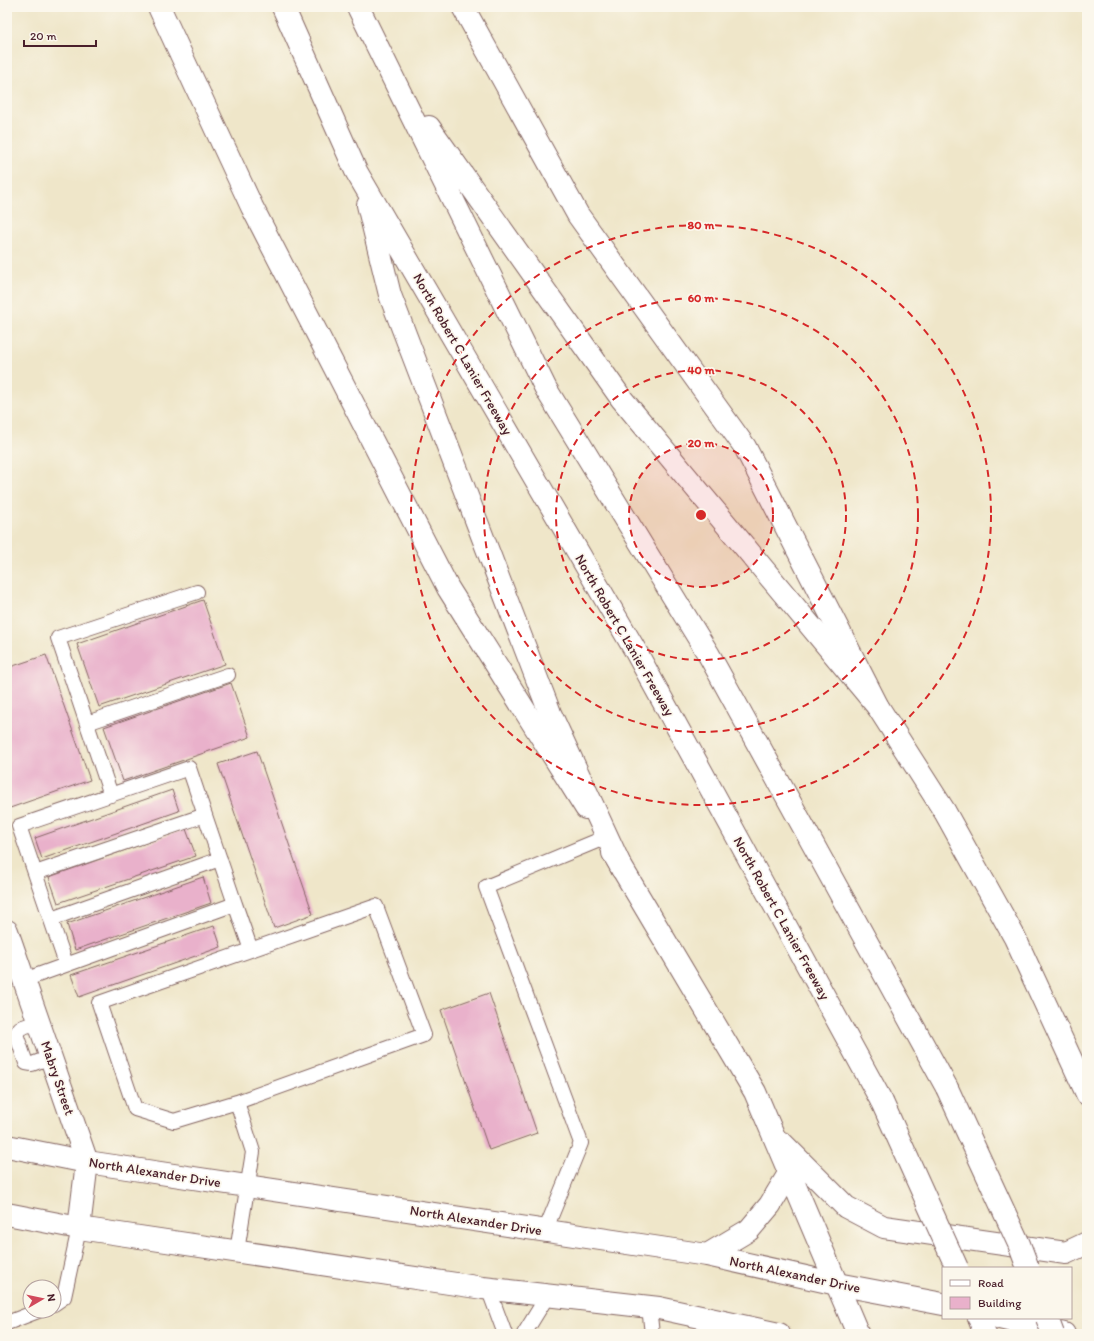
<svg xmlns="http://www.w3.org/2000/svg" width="1094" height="1341" font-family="Itim,sans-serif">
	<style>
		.building { fill: #e9b1cb }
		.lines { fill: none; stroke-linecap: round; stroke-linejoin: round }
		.service-casing { stroke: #846562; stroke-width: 16 }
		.minor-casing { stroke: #846562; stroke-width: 24 }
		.secondary-casing { stroke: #846562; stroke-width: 24 }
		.primary-casing { stroke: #846562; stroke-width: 24 }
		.motorway-casing { stroke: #846562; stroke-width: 24 }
		.service { stroke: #fff; stroke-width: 14 }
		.minor { stroke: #fff; stroke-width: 22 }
		.secondary { stroke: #fff; stroke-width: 22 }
		.primary { stroke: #fff; stroke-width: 22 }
		.motorway { stroke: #fff; stroke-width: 22 }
		.motorway-bridge-casing { stroke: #846562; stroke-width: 24; stroke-linecap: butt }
		.motorway-bridge { stroke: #fff; stroke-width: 22 }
		.ring { fill: none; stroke: #d62828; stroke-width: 2; stroke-dasharray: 7 5 }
		.labels { text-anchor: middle; stroke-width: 3.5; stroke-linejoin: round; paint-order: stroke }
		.street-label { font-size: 14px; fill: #4a1f2b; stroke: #fbf7ec }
		.centre { fill: #d62828; stroke: #fbf7ec; stroke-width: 2 }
		.ring-label { font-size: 12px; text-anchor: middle; font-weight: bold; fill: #d62828; stroke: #fbf7ec; stroke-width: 3.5; stroke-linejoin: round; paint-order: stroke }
	</style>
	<rect width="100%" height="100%" fill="#fbf7ec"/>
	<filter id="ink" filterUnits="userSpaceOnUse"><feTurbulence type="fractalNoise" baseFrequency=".025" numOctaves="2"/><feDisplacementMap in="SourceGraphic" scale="8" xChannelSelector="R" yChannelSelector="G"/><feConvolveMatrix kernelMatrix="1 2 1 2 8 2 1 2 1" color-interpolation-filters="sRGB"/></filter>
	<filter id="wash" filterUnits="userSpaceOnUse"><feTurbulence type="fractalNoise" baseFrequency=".012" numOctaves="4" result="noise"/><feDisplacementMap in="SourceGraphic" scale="16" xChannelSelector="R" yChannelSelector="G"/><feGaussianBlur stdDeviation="0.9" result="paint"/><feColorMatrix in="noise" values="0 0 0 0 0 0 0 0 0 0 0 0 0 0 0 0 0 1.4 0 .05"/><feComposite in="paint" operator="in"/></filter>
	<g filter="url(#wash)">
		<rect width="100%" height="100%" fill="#efe6c9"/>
		<g id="blocks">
			<!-- building -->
			<path class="building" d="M203,600L225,664L99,707L77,644Z
				M46,655L90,780L10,808L7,798V668Z
				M231,683L250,737L123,781L104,727Z
				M257,751L313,914L274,928L218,764Z
				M172,790L179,811L42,859L35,838Z
				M186,829L196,856L58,903L49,877Z
				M203,877L211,903L75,950L67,924Z
				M214,926L221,947L79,997L71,975Z
				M489,993L537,1133L489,1150L441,1010Z"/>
		</g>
	</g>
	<g filter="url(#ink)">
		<use href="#blocks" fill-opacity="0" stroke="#846562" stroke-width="1"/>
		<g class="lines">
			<defs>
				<path id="service" d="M87,723L228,675
					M111,795L58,638L197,592
					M35,873L205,815
					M51,919L220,859
					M66,964L19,826L189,768L235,904
					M24,980L235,904L251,950
					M38,1022L20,1028L16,1034L26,1063L32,1064L51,1057
					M545,1231L581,1143L486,887L604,838
					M237,1251L253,1152L237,1102L424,1035L376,906L99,1003L135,1109L174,1121L237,1102
					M488,1288L505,1334
					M54,1304L64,1297L79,1228
					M649,1307L652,1334
					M7,1323L38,1311
					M524,1334L548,1295"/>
				<path id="minor" d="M7,931L87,1162L79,1228"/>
				<path id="secondary" d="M159,7L252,207L448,588L586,808
					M463,7L578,215L745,447L878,707L945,812L1015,938L1087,1094
					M613,853L755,1092L858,1334
					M782,1143L846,1207L884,1227L1066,1253L1087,1243"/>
				<path id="primary" d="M7,1146L87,1162L707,1255L837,1284L943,1304
					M7,1214L79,1228L483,1288L659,1308L779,1334
					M707,1255L749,1230L770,1205L790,1172
					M1000,1318L1064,1334"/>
				<path id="motorway" d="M283,7L356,171L635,650L882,1102
					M358,7L546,389L709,655L947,1088
					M429,127L621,398L878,707
					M368,205L390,295L550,713L622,869
					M979,1318L985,1334"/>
			</defs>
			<!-- service casing -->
			<use href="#service" class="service-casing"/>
			<!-- minor casing -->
			<use href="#minor" class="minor-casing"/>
			<!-- secondary casing -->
			<use href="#secondary" class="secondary-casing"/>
			<!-- primary casing -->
			<use href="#primary" class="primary-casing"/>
			<!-- motorway casing -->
			<use href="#motorway" class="motorway-casing"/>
			<!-- service -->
			<use href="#service" class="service"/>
			<!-- minor -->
			<use href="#minor" class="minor"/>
			<!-- secondary -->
			<use href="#secondary" class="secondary"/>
			<!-- primary -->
			<use href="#primary" class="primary"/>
			<!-- motorway -->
			<use href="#motorway" class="motorway"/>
			<defs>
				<path id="motorway-bridge" d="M947,1088L1019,1244L1028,1268
					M882,1102L957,1268
					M1047,1318L1053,1334"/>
			</defs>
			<!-- motorway-bridge casing -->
			<use href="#motorway-bridge" class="motorway-bridge-casing"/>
			<!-- motorway-bridge -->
			<use href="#motorway-bridge" class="motorway-bridge"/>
		</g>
	</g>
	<!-- distance rings -->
	<circle cx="701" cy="515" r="72" fill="#d62828" fill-opacity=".12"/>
	<g class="ring">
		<circle cx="701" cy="515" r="72"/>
		<circle cx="701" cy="515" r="145"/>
		<circle cx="701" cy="515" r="217"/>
		<circle cx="701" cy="515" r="290"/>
	</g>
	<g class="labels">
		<!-- street labels -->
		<g class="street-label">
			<text transform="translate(463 354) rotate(60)" y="5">North Robert C Lanier Freeway</text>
			<text transform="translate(625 635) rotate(60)" y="5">North Robert C Lanier Freeway</text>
			<text transform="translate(782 918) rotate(61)" y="5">North Robert C Lanier Freeway</text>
			<text transform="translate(58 1078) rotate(71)" y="5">Mabry Street</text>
			<text transform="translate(155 1172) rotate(9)" y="5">North Alexander Drive</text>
			<text transform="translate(476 1220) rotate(9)" y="5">North Alexander Drive</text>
			<text transform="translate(795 1274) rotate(12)" y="5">North Alexander Drive</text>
		</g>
	</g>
	<circle cx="701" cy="515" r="6" class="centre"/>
	<g class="ring-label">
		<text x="701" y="229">80 m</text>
		<text x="701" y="302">60 m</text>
		<text x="701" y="374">40 m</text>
		<text x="701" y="447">20 m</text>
	</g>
	<!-- margin -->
	<rect width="1094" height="1341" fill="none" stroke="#fbf7ec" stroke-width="24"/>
	<!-- legend -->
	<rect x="942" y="1267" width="130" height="52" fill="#fbf7ec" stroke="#b4a19f"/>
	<rect x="950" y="1280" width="20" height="6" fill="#ffffff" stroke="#b4a19f"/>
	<text x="978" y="1287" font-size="12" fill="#4a1f2b">Road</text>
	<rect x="950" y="1297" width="20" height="12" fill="#e9b1cb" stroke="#b4a19f"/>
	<text x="978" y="1307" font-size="12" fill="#4a1f2b">Building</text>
	<!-- north arrow -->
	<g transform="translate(42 1299) rotate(81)"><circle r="19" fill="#fbf7ec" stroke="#b4a19f"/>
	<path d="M0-3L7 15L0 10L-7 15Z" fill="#d1495b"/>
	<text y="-6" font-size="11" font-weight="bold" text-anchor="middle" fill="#4a1f2b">N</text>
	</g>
	<!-- scale -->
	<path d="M24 40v6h72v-6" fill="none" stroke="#4a1f2b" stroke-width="2"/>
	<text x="30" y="40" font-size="12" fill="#4a1f2b" stroke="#fbf7ec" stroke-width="3" paint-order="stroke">20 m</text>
</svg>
